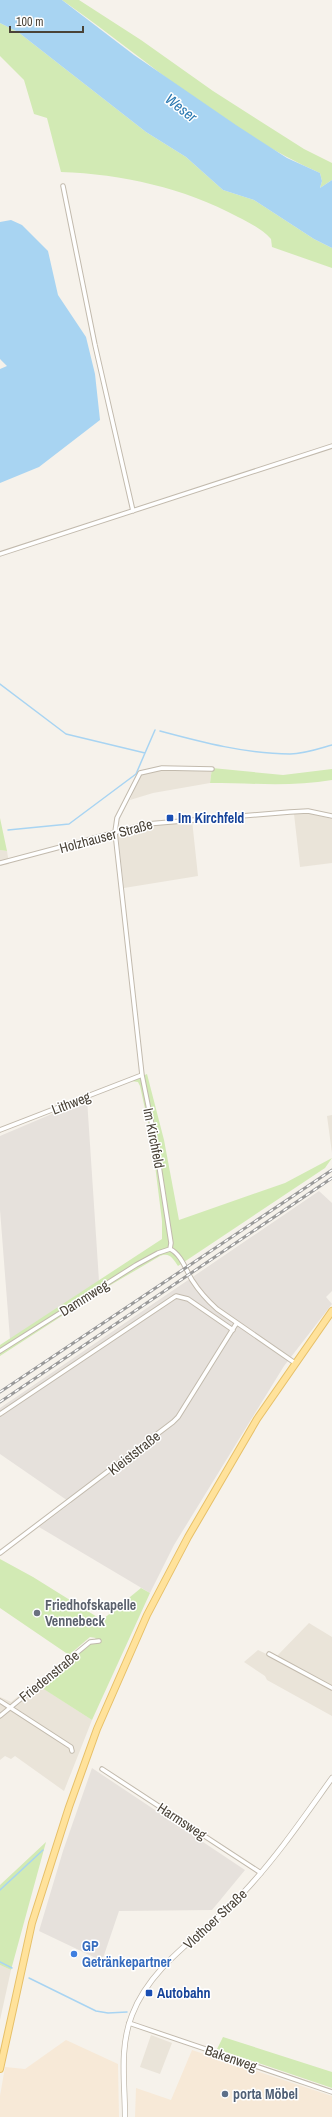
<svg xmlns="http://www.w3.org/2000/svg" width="332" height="2117" font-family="'Archivo Narrow',sans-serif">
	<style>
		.residential { fill: #eae4d9 }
		.commercial { fill: #f7e9d7 }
		.industrial { fill: #e6e1dc }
		.green { fill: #d2eab4 }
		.water { fill: #a8d4f2 }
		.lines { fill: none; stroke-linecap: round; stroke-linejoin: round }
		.stream { stroke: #a8d4f2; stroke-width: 1.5 }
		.minor-casing { stroke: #c2baad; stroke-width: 5.5 }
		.tertiary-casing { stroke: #c2baad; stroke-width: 6 }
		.primary-casing { stroke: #e7c068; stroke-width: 8 }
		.minor { stroke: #fff; stroke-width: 3.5 }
		.tertiary { stroke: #fff; stroke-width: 4.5 }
		.primary { stroke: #ffe29b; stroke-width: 6 }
		.rail-casing { stroke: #999; stroke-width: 3 }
		.rail { stroke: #fff; stroke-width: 1.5; stroke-dasharray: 4.5; stroke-linecap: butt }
		.transit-dot { fill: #1a4fb4; stroke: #fff; stroke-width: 1.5 }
		.worship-dot { fill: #6b7280; stroke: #fff; stroke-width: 1.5 }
		.shop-dot { fill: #3f7fe0; stroke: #fff; stroke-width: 1.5 }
		.service-dot { fill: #5c6f8a; stroke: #fff; stroke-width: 1.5 }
		.labels { text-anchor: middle; stroke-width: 3; stroke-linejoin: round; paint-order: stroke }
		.transit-label { font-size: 14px; font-weight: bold; fill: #164399; stroke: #fff; text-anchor: start }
		.street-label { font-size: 14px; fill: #4a4338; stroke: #fff }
		.worship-label { font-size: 14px; font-weight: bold; fill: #5b616d; stroke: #fff; text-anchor: start }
		.shop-label { font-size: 14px; font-weight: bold; fill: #366cbe; stroke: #fff; text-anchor: start }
		.service-label { font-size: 14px; font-weight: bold; fill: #4e5e75; stroke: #fff; text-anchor: start }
		.water-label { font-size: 15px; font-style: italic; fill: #2d7ab2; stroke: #fff }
	</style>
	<rect width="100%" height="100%" fill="#f6f2eb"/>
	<!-- residential -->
	<path class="residential" d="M180,766L212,768L210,783L153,793L130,800L141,771L151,768Z
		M308,813L332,819V863L300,867L294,814Z
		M192,820L198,876L124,888L118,835L147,826Z
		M0,850L7,851L9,864L0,866Z
		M332,1115V1153L327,1116Z
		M309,1623L332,1637V1716L267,1680L265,1676L244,1662L258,1650L275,1658Z
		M35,1683L92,1720L64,1791L15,1756L11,1759L5,1756L0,1760V1697L11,1702Z
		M0,1965L11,1970L0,2020Z
		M151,2035L172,2043L160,2074L140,2067Z"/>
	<!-- commercial -->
	<path class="commercial" d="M66,2040L118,2064L119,2117H0V2096L5,2067L25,2069Z
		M192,2050L332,2096V2117H135L136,2088L171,2100Z"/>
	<!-- industrial -->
	<path class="industrial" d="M87,1099L99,1281L10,1339L0,1210V1136Z
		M319,1191L332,1203V1291L326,1297L332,1304L284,1366L174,1545L150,1593L39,1527L71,1503L0,1454V1408Z
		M92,1768L245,1870L212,1910L119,1911L102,1961L39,1931L63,1851Z"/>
	<!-- green -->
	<path class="green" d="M62,0H79L141,40L213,91L304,149L332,163V180L320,188L322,181L320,173C226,132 145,58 62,0Z
		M0,23L18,32L146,132L186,157L223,190L254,200L314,239L332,248V268L272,247L271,239C262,229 250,223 238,217C184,188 122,174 61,172L47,118L34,114L24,80L0,56Z
		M212,768L283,775L332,769V780C292,787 250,783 210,783Z
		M0,818L7,851L0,850Z
		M147,1074L164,1140L179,1220L285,1183L332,1158L325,1168L178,1266C173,1259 170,1252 160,1256L102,1290L0,1356V1345L162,1239V1221L152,1141L140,1086L138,1082L131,1081Z
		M0,1559L33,1577L102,1620L141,1588L150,1593L92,1720L39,1686L96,1638L90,1637L69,1655L0,1608Z
		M46,1842L11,1970L0,1965V1885Z
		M223,2037L332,2072V2088L217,2049Z"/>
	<!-- water -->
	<path class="water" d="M0,0H62L134,55L236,125L287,158L320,173L322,181L320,188L332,180V248L314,239L254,200L223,190L186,157L146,132L18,32L0,23Z
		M11,220L22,225L48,251L58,295L86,337L95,374L100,420L39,467L0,483V369L7,366L0,359V222Z"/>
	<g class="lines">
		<!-- stream -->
		<path class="stream" d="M0,684L66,734L145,753L155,730
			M160,731C201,742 247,754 290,754C304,754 318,749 332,745
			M8,830L69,824L136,774L145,753
			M0,1890L43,1850
			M0,1962L12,1968
			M29,1978L96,2011L108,2013L127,2012"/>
		<defs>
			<path id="minor" d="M63,186L95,345L133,511
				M0,554L332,446
				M0,863L147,824L290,812L308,811L332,816
				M0,1130L142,1075
				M170,1249L171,1243L155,1140L142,1075L115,832L117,818L140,773L162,768L212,769
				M170,1249C181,1254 186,1270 192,1280C199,1291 208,1301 217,1309L295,1363
				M0,1351L136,1265L158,1253L170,1249
				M0,1414L176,1296L188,1299L233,1330
				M0,1553L173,1422L178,1417L236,1324
				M269,1654L332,1688
				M0,1701L71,1747L72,1751
				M0,1716L90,1642L99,1641
				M102,1769L261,1873
				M129,2023L332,2092"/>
			<path id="tertiary" d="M125,2117C125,2083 119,2048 132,2015C152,1962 206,1933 243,1893C276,1858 304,1817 332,1778"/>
			<path id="primary" d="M0,2069L32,1923L69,1807L97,1729L147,1615L188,1537L257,1419L332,1311"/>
		</defs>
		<!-- minor casing -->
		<use href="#minor" class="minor-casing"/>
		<!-- tertiary casing -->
		<use href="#tertiary" class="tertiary-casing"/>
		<!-- primary casing -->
		<use href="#primary" class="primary-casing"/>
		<!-- minor -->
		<use href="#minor" class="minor"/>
		<!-- tertiary -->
		<use href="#tertiary" class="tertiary"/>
		<!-- primary -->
		<use href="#primary" class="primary"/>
		<defs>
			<path id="rail" d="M0,1392L332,1170
				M0,1402L332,1178"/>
		</defs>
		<!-- rail casing -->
		<use href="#rail" class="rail-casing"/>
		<!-- rail -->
		<use href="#rail" class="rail"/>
	</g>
	<!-- markers -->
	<g class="transit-dot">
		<rect x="166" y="814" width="8" height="8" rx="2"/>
		<rect x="145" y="1989" width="8" height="8" rx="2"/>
	</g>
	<circle class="worship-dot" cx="37" cy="1613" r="4"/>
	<circle class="shop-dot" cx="74" cy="1954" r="4"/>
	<circle class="service-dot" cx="225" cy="2094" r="4"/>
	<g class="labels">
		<!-- transit labels -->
		<g class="transit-label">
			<text x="178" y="823">Im Kirchfeld</text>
			<text x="157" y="1998">Autobahn</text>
		</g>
		<!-- street labels -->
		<g class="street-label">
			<text transform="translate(106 836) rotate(-15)" y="5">Holzhauser Straße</text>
			<text transform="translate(71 1103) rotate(-21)" y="5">Lithweg</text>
			<text transform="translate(154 1138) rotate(79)" y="5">Im Kirchfeld</text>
			<text transform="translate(84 1298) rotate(-32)" y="5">Dammweg</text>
			<text transform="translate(134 1453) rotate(-38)" y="5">Kleiststraße</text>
			<text transform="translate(49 1676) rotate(-39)" y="5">Friedenstraße</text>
			<text transform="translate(182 1821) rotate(33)" y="5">Harmsweg</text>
			<text transform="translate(215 1919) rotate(-43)" y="5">Vlothoer Straße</text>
			<text transform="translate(231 2058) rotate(19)" y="5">Bakenweg</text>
		</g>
		<!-- worship labels -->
		<g class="worship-label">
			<text x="45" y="1610">Friedhofskapelle<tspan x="45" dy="16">Vennebeck</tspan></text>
		</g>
		<!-- shop labels -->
		<g class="shop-label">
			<text x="82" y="1951">GP<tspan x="82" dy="16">Getränkepartner</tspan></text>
		</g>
		<!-- service labels -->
		<g class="service-label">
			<text x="233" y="2099">porta Möbel</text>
		</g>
		<!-- water labels -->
		<g class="water-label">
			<text transform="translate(181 108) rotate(38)" y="5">Weser</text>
		</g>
	</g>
	<!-- scale -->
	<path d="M10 26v6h73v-6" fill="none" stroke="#4a4338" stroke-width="2"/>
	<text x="16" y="26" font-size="12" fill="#4a4338" stroke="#ffffff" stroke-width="3" paint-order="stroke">100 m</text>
</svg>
